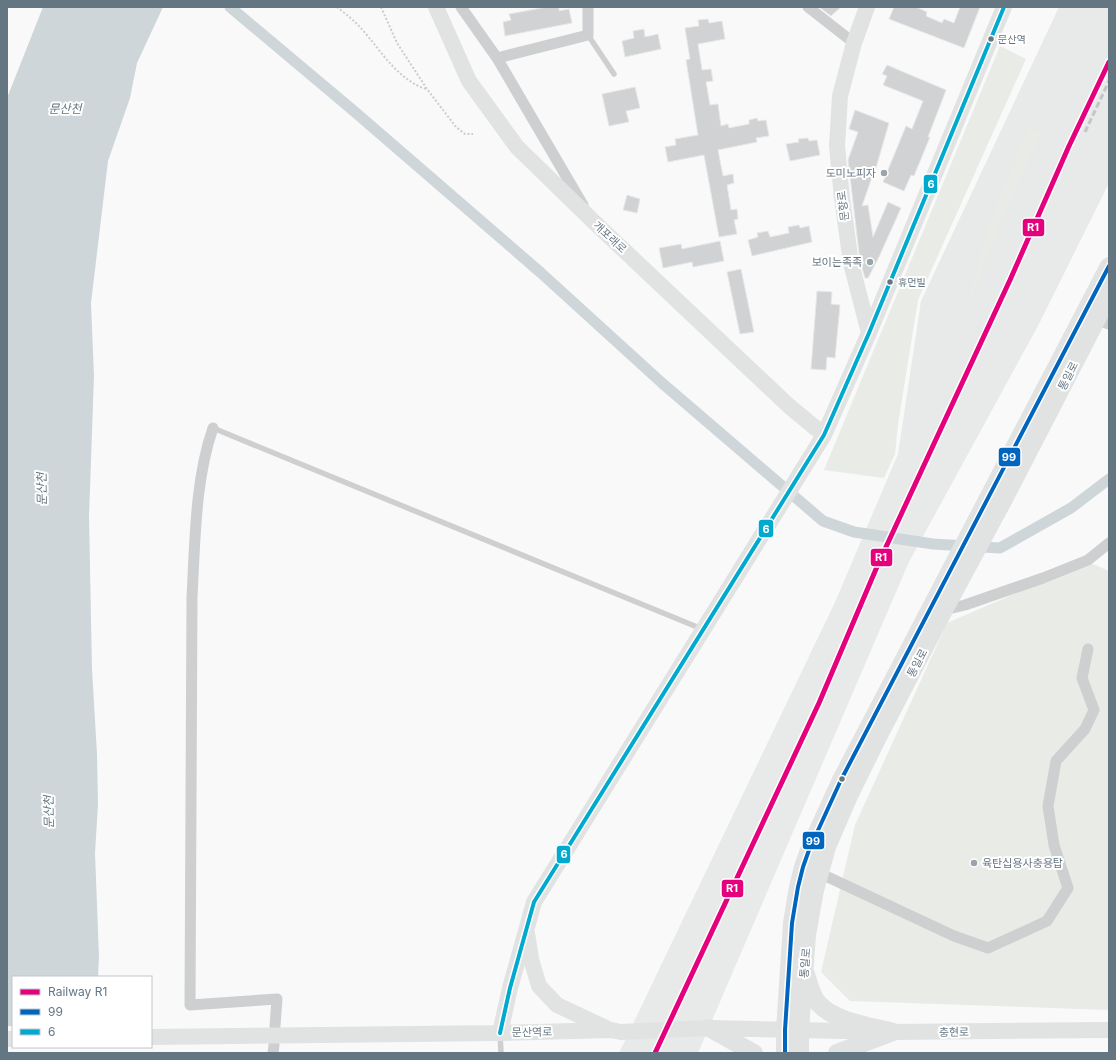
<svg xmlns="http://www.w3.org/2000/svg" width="1116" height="1060" font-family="Inter,'Noto Sans KR',sans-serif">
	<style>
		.built { fill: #e8e9e9 }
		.green { fill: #e8ebe6 }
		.water { fill: #ced6d9 }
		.pier { fill: #f9f9f9 }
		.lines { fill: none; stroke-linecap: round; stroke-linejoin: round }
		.canal { stroke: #ced6d9; stroke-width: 11 }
		.building { fill: #d0d2d3; stroke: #e8e8e8 }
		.path { stroke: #cbcccd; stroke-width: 2; stroke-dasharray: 2 2; stroke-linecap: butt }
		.lane { stroke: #cecfd0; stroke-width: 5.5 }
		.street { stroke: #cecfd0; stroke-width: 11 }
		.secondary { stroke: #e1e2e2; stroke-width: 16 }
		.primary { stroke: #e1e2e2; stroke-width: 18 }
		.rail { stroke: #c3c5c6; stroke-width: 3; stroke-dasharray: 6 3; stroke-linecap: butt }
		.bus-1-casing { stroke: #fff; stroke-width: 7 }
		.bus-2-casing { stroke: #fff; stroke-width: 7 }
		.bus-1 { stroke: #0065bd; stroke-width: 4 }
		.bus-2 { stroke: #00a9ce; stroke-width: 4 }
		.rail-1-casing { stroke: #fff; stroke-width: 8 }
		.rail-1 { stroke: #e5007d; stroke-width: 5 }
		.bus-dot { fill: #657683; stroke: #fff; stroke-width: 1.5 }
		.poi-dot { fill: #99a4ac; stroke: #fff; stroke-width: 1.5 }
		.labels { text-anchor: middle; stroke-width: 4; stroke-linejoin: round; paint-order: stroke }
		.bus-label { font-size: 10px; fill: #657683; stroke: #fff; text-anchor: start }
		.poi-label { font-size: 11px; fill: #657683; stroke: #fff; text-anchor: end }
		.street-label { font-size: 11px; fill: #657683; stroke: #fff }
		.water-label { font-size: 12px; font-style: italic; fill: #60757c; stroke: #fff }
		.line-badge { stroke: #fff; stroke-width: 1.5 }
		.badge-label { font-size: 11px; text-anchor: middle; font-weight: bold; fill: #fff }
	</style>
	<rect width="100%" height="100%" fill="#f9f9f9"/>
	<!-- built -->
	<path class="built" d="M1059,7H1109V183L1039,324L909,562L698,1053H619L836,600L898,454L921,301Z"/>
	<!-- green -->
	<path class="green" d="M1000,46L1026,59L918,300L898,424L895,454L884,478L824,470Z
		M1029,128L1041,133L1007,205L965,314C972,288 978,262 986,237C998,199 1014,164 1029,128Z
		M1088,562L1109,571V1010L850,1001L821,972L855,825L947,623Z"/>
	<!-- water -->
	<path class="water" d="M43,7H163L137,63L130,98L108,161L91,303L94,376L89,517L92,669L97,754L98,804L95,853L99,957L98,977H13V1047L7,1053V98Z"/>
	<!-- pier -->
	<path class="pier" d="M7,1026H13V1047H98V1053H7Z"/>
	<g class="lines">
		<!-- canal -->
		<path class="canal" d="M230,7L355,112L540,272L662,383L823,521L854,532L933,544L1000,548L1071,508L1109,479"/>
	</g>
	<!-- building -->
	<path class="building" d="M547,7H559V11L569,9L572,23L505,36L503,22L511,20L509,14Z
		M819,7H841L831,16Z
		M894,7H916L927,12L926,16L942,23L944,19L954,23L960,7H980L964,48L889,19Z
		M708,19L709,23L722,21L725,39L698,44L702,70L711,69L713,81L706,82L710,105L718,104L721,126L728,124L729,128L749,124V120L757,118L758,121L766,120L769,136L756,138L757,142L718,150L723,176L733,174L734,183L727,185L731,210L737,209L738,219L734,220L737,234L719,237L704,155L668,162L665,147L676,145L675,139L698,135L686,60L690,59L685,28L699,26L698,20Z
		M644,29L645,37L658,34L661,49L625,57L622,41L634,38L633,31Z
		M887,65L946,90L928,137H930L914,176L911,175L904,191L883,182L906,126L912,129L923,101L883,85L887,76L882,74Z
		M635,87L640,108L626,111L629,122L609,126L602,94Z
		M855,110L889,123L873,178L872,177L862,206L868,205L873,237L888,202L901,208L879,257L868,278H865L860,261L848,160L858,132L849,129Z
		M808,138L809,141L817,140L820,155L790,161L786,144L799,142L798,139Z
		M627,195L640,199L637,213L623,210Z
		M799,225L800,228L809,226L812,242L752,256L748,240L758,237L757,233L768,231L770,237L789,233L788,227Z
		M720,241L724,261L693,267L692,262L663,268L659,248L681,244L682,249Z
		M741,269L754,332L740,334L727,272Z
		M817,291L832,292L831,304L840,305L835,358L827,357L826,370L811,369Z"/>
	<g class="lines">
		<!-- path -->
		<path class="path" d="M337,7C343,12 350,17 356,23C378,45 395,79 426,89
			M381,7L397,43L427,89L456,127L465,134H473"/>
		<!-- lane -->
		<path class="lane" d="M588,35L614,74
			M213,428L702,629
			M500,1033L501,1053"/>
		<!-- street -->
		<path class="street" d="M461,7L497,58L583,205
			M808,7L854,43
			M497,58L588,35V7
			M1097,320L1109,324
			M213,428C195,479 195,543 192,597L190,1005L277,999L275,1026
			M944,610L965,605L1043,578L1088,560L1109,543
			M815,871L954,936L988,948L1047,921L1068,888L1054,845L1048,806L1056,761L1085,729L1094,710L1082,678L1088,649
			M273,1053L274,1045"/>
		<!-- secondary -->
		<path class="secondary" d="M436,7L469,81L517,147L594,222L789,406L824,435
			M867,7L854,43L840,96L837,146L842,198L851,263L869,333
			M527,933L531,959L539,986L557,1005L606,1028
			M500,1033L510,988L534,902L824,435L869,333L1004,7
			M151,1037L500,1033L611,1030L621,1032L709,1028L893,1032L1109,1030
			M7,1039H13"/>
		<!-- primary -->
		<path class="primary" d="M806,974C809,984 812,998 820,1005C836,1022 871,1026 893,1032
			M709,1028L754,1053
			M785,1053V1030L792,923L798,887L803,867L809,850L841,780L1109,266
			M800,1053V1030L807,935L815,890L827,847L849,796L878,737L944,610L1003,501L1109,296
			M837,1053L893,1032"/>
		<!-- rail -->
		<path class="rail" d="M1085,132L1109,81"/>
		<defs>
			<path id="bus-1" d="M785,1053V1030L792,923L798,887L803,867L809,850L841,780L1109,266"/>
			<path id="bus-2" d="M500,1033L510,988L534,902L824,435L869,333L1004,7"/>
		</defs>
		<!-- bus-1 casing -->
		<use href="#bus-1" class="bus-1-casing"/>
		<!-- bus-2 casing -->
		<use href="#bus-2" class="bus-2-casing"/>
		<!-- bus-1 -->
		<use href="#bus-1" class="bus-1"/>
		<!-- bus-2 -->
		<use href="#bus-2" class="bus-2"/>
		<defs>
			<path id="rail-1" d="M655,1053L819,703L879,562L1010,280L1069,146L1109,62"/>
		</defs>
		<!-- rail-1 casing -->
		<use href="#rail-1" class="rail-1-casing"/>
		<!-- rail-1 -->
		<use href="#rail-1" class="rail-1"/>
	</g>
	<!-- markers -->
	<g class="bus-dot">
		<circle cx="991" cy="39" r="3.5"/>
		<circle cx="890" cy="282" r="3.5"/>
		<circle cx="842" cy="779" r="3.5"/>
	</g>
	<g class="poi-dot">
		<circle cx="884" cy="173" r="4"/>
		<circle cx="870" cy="262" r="4"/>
		<circle cx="974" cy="863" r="4"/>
	</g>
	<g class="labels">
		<!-- bus labels -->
		<g class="bus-label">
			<text x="998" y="43">문산역</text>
			<text x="898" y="286">휴먼빌</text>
		</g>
		<!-- poi labels -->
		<g class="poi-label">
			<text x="876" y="177">도미노피자</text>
			<text x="862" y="266">보이는족족</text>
			<text x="982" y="867" text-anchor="start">육탄십용사충용탑</text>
		</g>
		<!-- street labels -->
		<g class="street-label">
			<text transform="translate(843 206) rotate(-97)" y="4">문향로</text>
			<text transform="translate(610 237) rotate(43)" y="4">개포래로</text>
			<text transform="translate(1068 376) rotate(-63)" y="4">통일로</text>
			<text transform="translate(917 663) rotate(-62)" y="4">통일로</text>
			<text transform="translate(805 963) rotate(-85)" y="4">통일로</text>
			<text transform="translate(532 1032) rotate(-1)" y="4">문산역로</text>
			<text transform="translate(954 1032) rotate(-1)" y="4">충현로</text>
		</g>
		<!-- water labels -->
		<g class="water-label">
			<text x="65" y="113">문산천</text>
			<text transform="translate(42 489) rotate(-91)" y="4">문산천</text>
			<text transform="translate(49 812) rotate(-91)" y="4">문산천</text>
		</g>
	</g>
	<g class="line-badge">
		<rect x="923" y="174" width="15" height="20" rx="4" fill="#00a9ce"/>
		<rect x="1022" y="218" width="23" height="19" rx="4" fill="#e5007d"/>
		<rect x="998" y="447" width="23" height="20" rx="4" fill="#0065bd"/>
		<rect x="758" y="519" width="16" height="19" rx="4" fill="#00a9ce"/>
		<rect x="870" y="548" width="23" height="19" rx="4" fill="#e5007d"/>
		<rect x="802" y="831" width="23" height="19" rx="4" fill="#0065bd"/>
		<rect x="556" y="845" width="15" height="19" rx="4" fill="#00a9ce"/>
		<rect x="721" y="879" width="23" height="19" rx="4" fill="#e5007d"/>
	</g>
	<g class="badge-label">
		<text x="931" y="188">6</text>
		<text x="1033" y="231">R1</text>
		<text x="1009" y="461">99</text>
		<text x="766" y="533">6</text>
		<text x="881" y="561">R1</text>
		<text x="813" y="845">99</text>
		<text x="564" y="858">6</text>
		<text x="732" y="892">R1</text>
	</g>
	<!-- border -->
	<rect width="1116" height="1060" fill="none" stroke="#657683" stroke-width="16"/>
	<!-- legend -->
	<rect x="12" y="976" width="140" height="72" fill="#ffffff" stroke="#c1c8cd"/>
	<rect x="20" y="989" width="20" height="6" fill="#e5007d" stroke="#c1c8cd"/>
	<text x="48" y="996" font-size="12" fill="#657683">Railway R1</text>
	<rect x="20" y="1009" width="20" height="6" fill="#0065bd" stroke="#c1c8cd"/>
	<text x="48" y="1016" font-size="12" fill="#657683">99</text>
	<rect x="20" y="1029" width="20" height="6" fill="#00a9ce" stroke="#c1c8cd"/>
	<text x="48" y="1036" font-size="12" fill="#657683">6</text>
</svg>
